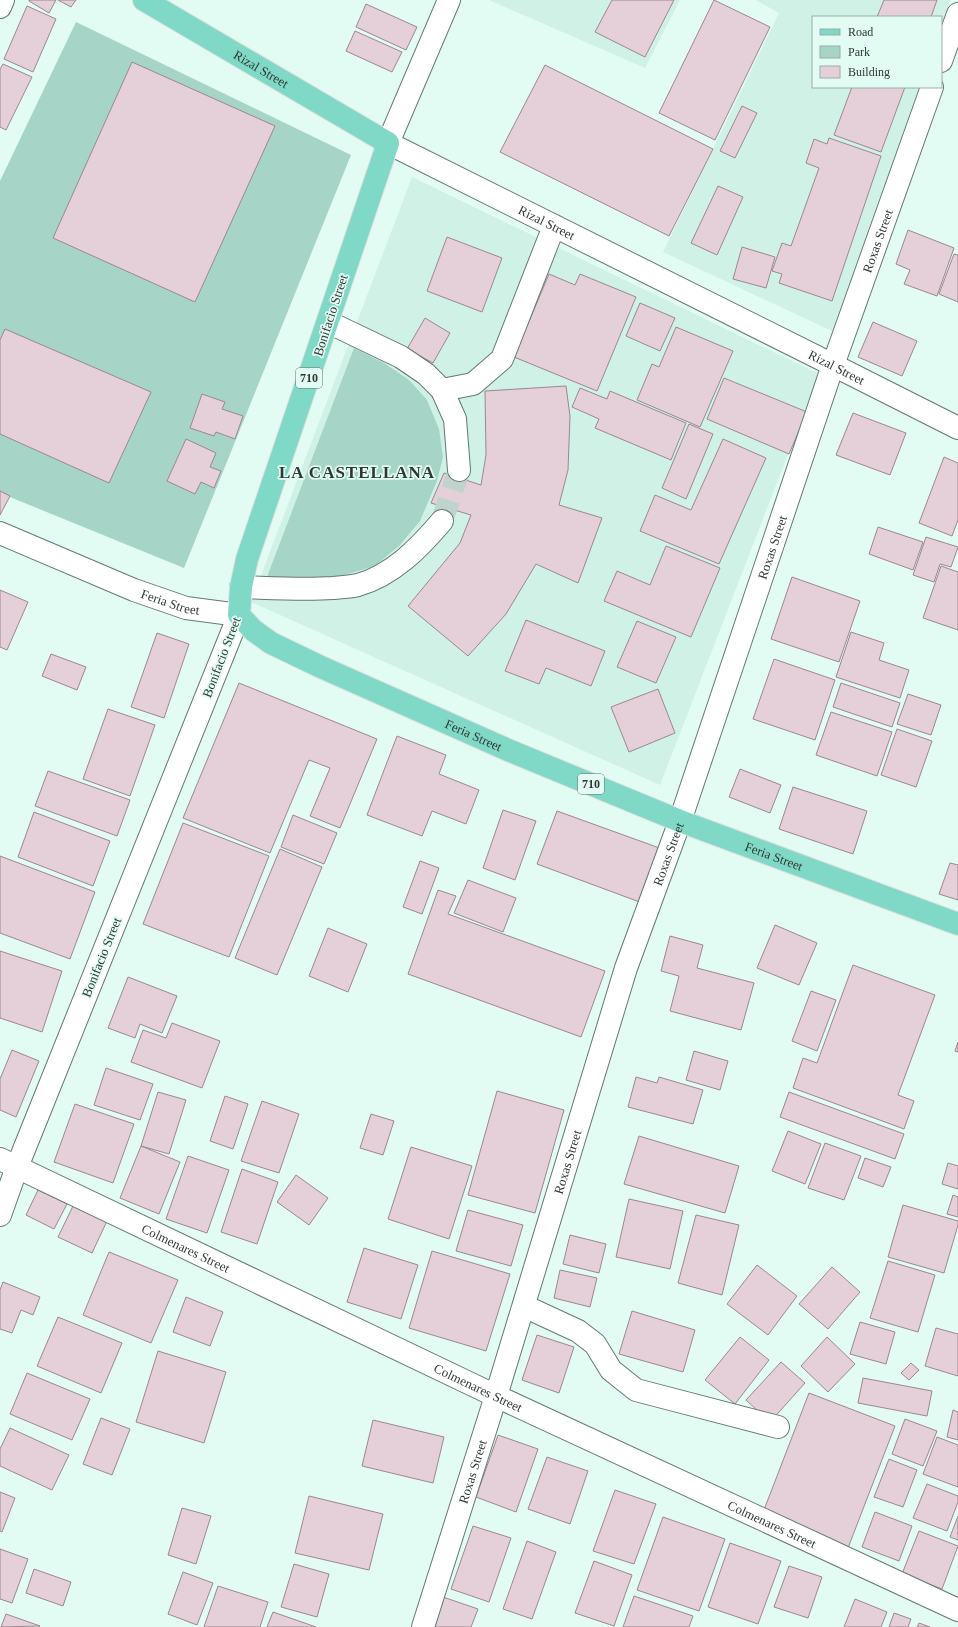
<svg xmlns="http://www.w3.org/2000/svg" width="958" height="1627" font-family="'Times New Roman',serif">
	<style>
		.built { fill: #cff1e6 }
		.green { fill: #a6d4c6 }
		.building { fill: #e5cfd9; stroke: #9c8791 }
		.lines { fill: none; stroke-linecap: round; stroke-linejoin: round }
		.minor-tunnel { stroke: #bed4cd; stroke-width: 22; stroke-dasharray: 22 11; stroke-linecap: butt }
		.minor-casing { stroke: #637972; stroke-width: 24 }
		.major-casing { stroke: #dedfdf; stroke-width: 24 }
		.minor { stroke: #fff; stroke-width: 22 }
		.major { stroke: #7fd9c6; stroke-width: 22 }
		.labels { text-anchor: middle; stroke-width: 3.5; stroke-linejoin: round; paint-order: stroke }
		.shield { fill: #e2fbf3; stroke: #64726d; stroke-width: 1 }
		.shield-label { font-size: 12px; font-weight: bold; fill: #2e3734 }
		.street-label { font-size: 13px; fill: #2e3734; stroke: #e2fbf3 }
		.district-label { font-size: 17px; font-weight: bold; letter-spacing: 1px; fill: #2e3734; stroke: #e2fbf3 }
	</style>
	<rect width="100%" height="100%" fill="#e2fbf3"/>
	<!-- built -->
	<path class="built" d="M489,0H680L645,68Z
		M756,0H950L941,26V17H813V87H919L832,331L663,252L779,13Z
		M412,177L819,374L660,785L251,602Z"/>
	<!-- green -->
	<path class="green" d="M76,22L351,155L184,568L0,493V181Z
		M354,348L384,363L409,380L427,400L439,429L443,457L437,481L420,521L400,545L375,566L341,576L305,580L267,577Z"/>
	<!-- building -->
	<path class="building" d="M29,0H56L49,13L29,1Z
		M58,0H76L71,7Z
		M612,0H674L645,57L595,32Z
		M714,0L770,27L715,140L659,113Z
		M884,0H937L931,17H877Z
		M366,4L417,27L406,50L356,27Z
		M27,6L56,19L33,72L4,59Z
		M355,31L402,52L392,72L346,51Z
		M132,62L275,126L195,302L53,238Z
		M3,64L32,77L6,130L0,127V69Z
		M545,65L713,149L669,236L500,152Z
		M852,87H905L881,152L834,135Z
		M742,106L757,113L735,158L720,151Z
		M829,138L881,156L832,301L779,283L782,274L772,271L782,243L791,246L819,168L806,163L814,139L827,144Z
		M718,186L743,197L717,255L691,243Z
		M908,230L954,248L937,296L904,284L910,270L896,264Z
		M447,237L502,258L482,312L427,291Z
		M742,247L775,257L766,288L733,279Z
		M954,254L958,255V302L939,294Z
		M549,274L575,285L580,274L636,297L597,391L514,357Z
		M640,303L675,318L660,351L626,336Z
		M425,318L450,333L433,363L407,349Z
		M873,322L917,341L902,376L858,357Z
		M676,327L733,351L700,427L637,400L652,364L659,367Z
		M5,329L151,392L109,483L0,434V340Z
		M724,378L807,412L789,454L707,419Z
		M566,386L570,416L568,470L559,505L602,518L578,583L536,564L506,614L468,656L408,606L460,543L471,515L431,503L444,473L481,485L486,455L485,391Z
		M580,388L607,399L610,391L686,423L671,460L595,428L599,419L572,407Z
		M202,394L225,402L222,409L243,416L235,439L216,432L214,436L190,428Z
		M853,413L906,433L890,475L836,455Z
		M689,424L713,434L686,499L662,488Z
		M186,439L216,453L210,467L221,471L214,488L201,482L195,494L167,481Z
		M723,439L766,458L719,564L640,531L655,495L691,510Z
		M944,457L958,463V520L952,536L919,523Z
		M0,491L10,496L0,515Z
		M878,527L923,542L913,570L869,554Z
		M926,537L958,547L951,567L940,564L934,582L913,575Z
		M666,546L720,568L691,637L604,601L617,571L650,585Z
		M941,566L958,572V630L923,618Z
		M792,577L860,601L839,662L771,639Z
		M0,590L28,602L7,650L0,647Z
		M526,620L605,651L591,686L546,668L539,684L505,671Z
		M637,621L676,637L656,683L617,667Z
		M851,632L884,643L879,660L909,670L900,698L836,677Z
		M157,633L189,644L164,718L131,707Z
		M51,654L86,667L77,690L42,676Z
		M774,659L835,680L815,740L753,719Z
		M239,683L377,739L340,828L310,816L330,768L309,760L270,853L183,818Z
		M841,683L900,703L892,727L833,707Z
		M658,689L675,733L629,752L611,707Z
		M908,694L941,705L931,735L897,724Z
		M108,709L155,725L130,796L83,779Z
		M831,712L892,732L877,776L816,755Z
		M897,729L932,741L916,787L881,775Z
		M397,736L446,755L439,774L479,790L466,824L432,811L422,836L367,815Z
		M740,769L781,785L770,813L729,797Z
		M48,771L130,800L117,836L35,806Z
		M793,787L867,811L853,854L779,829Z
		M503,810L536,821L515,880L483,868Z
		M557,811L665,850L645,904L537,864Z
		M34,812L110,841L93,886L18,857Z
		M293,815L337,833L324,864L281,847Z
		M183,823L269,856L229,957L143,924Z
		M280,849L322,867L277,975L235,958Z
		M0,856L95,892L70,959L0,933Z
		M420,861L439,868L422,914L403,907Z
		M950,863L958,865V900L939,894Z
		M468,880L516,898L503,932L454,913Z
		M438,890L456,896L448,914L605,971L581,1037L408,974Z
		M775,925L817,943L799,985L757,968Z
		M328,928L367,944L348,992L309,976Z
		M670,936L703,945L697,968L754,983L741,1030L670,1011L679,976L661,971Z
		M0,951L62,971L42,1032L0,1018Z
		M853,965L935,995L898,1095L914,1101L904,1129L793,1088L803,1058L817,1063Z
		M128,977L177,996L162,1033L140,1024L135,1038L108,1028Z
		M811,991L836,1000L817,1051L792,1041Z
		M172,1023L220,1041L202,1088L131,1062L143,1030L166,1038Z
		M958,1042V1052L955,1051Z
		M12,1050L39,1061L16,1117L0,1110V1079Z
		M694,1051L728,1061L720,1090L686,1080Z
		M106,1068L153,1084L140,1120L94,1105Z
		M636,1077L657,1083L659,1077L703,1090L693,1124L628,1107Z
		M497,1091L564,1110L535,1213L468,1195Z
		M158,1092L186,1100L169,1154L141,1146Z
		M789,1092L904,1134L895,1159L780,1117Z
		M225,1096L248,1104L233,1149L210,1141Z
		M262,1101L299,1114L279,1173L241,1161Z
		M75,1104L134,1124L113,1183L54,1162Z
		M371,1114L394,1121L383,1155L360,1148Z
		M788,1131L821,1144L805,1184L772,1171Z
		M639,1136L739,1166L725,1213L624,1184Z
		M825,1143L861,1156L844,1200L808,1188Z
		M141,1146L180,1162L159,1214L120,1198Z
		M411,1147L472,1166L449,1239L388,1219Z
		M188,1156L229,1170L207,1233L166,1219Z
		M865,1158L891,1167L883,1187L858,1178Z
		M948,1163L958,1166V1189L942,1184Z
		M242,1169L278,1182L257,1244L221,1232Z
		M296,1175L328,1198L309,1225L277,1202Z
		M38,1190L67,1204L54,1229L26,1215Z
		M953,1195L958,1197V1217L947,1214Z
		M629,1199L683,1211L670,1269L616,1257Z
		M903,1205L958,1221V1225L944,1273L888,1257Z
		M73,1206L107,1221L92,1253L58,1237Z
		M468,1210L523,1225L511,1266L456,1251Z
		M696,1215L739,1225L722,1295L678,1283Z
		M570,1235L606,1244L599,1273L563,1264Z
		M364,1248L418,1265L401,1319L347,1302Z
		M432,1251L510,1274L486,1351L409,1328Z
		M109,1252L178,1280L151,1343L83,1315Z
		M888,1261L935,1275L918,1332L870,1318Z
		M757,1265L797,1296L768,1335L727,1304Z
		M832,1267L860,1292L828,1329L799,1304Z
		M560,1270L597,1278L590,1307L554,1298Z
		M3,1282L40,1297L33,1315L21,1310L12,1333L0,1329V1290Z
		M186,1297L223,1312L210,1346L173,1332Z
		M632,1311L695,1330L683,1372L619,1354Z
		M58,1317L122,1343L101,1393L37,1366Z
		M860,1322L895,1332L886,1364L850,1354Z
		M936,1328L958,1334V1376L925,1366Z
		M537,1335L574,1347L559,1393L522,1380Z
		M740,1337L769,1360L735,1404L705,1380Z
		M827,1337L855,1364L828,1392L801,1366Z
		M158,1351L226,1372L204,1443L136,1422Z
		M781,1362L805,1383L770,1422L746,1400Z
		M911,1363L919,1370L909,1380L901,1373Z
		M27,1373L90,1399L72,1440L10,1414Z
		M863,1378L932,1391L927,1416L858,1403Z
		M809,1393L895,1426L848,1548L762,1515Z
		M953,1410L958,1412V1440L947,1437Z
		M101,1418L130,1429L112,1475L83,1464Z
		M905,1419L937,1431L923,1466L892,1454Z
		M373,1420L444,1437L433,1483L362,1466Z
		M10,1428L69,1455L52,1490L0,1466V1449Z
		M498,1435L538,1449L516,1512L476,1497Z
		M937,1437L958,1445V1487L923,1474Z
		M547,1457L588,1471L570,1524L528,1509Z
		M889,1459L917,1470L903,1507L874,1497Z
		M927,1484L958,1496V1502L947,1531L913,1518Z
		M615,1490L656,1504L634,1564L593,1551Z
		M0,1492L15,1498L2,1532L0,1531Z
		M309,1496L383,1514L369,1570L295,1553Z
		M182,1508L211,1516L196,1564L168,1555Z
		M875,1512L912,1526L899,1561L862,1547Z
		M958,1516V1540L950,1537Z
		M663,1517L725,1539L699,1611L637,1590Z
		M473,1526L511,1538L489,1602L451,1589Z
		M919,1531L958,1546L942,1589L902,1574Z
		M527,1541L556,1552L532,1619L503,1609Z
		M730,1543L781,1561L758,1624L708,1607Z
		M0,1549L28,1559L12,1603L0,1599Z
		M594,1561L632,1575L614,1626L575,1613Z
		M294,1564L329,1574L317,1617L281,1607Z
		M789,1566L822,1577L808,1618L774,1607Z
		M34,1569L71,1582L63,1606L26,1593Z
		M183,1572L213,1583L197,1625L168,1614Z
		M218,1586L268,1602L260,1627H204Z
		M634,1596L693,1616L689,1627H623Z
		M443,1597L478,1609L471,1627H432Z
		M855,1599L887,1612L881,1627H844Z
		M273,1612L316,1627H267Z
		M894,1613L911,1619L908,1627H889Z
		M6,1614L40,1626L1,1627Z
		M919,1623L930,1627H917Z"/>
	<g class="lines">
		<!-- minor-tunnel -->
		<path class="minor-tunnel" d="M442,521L459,470"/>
		<defs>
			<g id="minor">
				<path id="s1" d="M449,0L388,143L833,365L958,428"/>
				<path d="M0,7L3,0"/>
				<path d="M941,61L958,14"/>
				<path d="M328,322L401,357L426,374L442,390L455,419L459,470"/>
				<path d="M442,390L473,384L502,359L554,226"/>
				<path id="s2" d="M0,533L134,590L186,608L239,615L17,1167L0,1215"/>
				<path d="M241,587C272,588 303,590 333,588C341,587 350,587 358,585C393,575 419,548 442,521"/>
				<path id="s3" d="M0,1159L496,1396L958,1610"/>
				<path d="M524,1306L578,1331L595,1344L611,1370L636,1390L778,1427"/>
				<path id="s4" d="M423,1627L496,1396L626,968L680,821L833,365L932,87"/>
			</g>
			<g id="major">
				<path id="s5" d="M144,0L388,143L247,559L241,587L239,615L253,630L271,643L321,667L508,750L680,821L958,924"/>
			</g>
		</defs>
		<!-- minor casing -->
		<use href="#minor" class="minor-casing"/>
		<!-- major casing -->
		<use href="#major" class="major-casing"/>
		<!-- minor -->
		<use href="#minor" class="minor"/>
		<!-- major -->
		<use href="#major" class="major"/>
	</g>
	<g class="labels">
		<!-- shield labels -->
		<g class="shield">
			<rect x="296" y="368" width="26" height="20" rx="3"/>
			<rect x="578" y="774" width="26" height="20" rx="3"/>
		</g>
		<g class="shield-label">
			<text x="309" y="382">710</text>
			<text x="591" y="788">710</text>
		</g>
		<!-- street labels -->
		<g class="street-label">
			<text dy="5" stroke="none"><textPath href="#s5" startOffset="136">Rizal Street</textPath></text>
			<text dy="5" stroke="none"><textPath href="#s1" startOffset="333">Rizal Street</textPath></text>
			<text dy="5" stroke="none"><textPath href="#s4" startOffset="1459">Roxas Street</textPath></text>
			<text transform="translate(330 315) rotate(-72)" y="5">Bonifacio Street</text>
			<text dy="5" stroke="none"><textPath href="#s1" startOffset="657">Rizal Street</textPath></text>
			<text dy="5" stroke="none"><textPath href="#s4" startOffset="1135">Roxas Street</textPath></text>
			<text dy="5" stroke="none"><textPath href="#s2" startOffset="184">Feria Street</textPath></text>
			<text transform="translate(221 657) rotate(-69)" y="5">Bonifacio Street</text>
			<text dy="5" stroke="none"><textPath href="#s5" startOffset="1044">Feria Street</textPath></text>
			<text dy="5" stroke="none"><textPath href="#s4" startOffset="811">Roxas Street</textPath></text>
			<text dy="5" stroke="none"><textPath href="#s5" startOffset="1368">Feria Street</textPath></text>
			<text transform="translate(101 957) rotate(-68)" y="5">Bonifacio Street</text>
			<text dy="5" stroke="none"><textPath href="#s4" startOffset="487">Roxas Street</textPath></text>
			<text dy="5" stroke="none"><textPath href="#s3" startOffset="206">Colmenares Street</textPath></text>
			<text dy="5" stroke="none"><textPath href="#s3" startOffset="530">Colmenares Street</textPath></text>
			<text dy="5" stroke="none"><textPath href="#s4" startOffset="163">Roxas Street</textPath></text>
			<text dy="5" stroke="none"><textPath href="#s3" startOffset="854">Colmenares Street</textPath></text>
		</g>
		<!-- district labels -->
		<g class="district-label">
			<text x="357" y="478">LA CASTELLANA</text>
		</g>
	</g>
	<!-- legend -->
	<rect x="812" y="16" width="130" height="72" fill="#e2fbf3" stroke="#9aada7"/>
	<rect x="820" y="29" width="20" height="6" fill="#7fd9c6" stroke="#9aada7"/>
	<text x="848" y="36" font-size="12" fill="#2e3734">Road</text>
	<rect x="820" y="46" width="20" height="12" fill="#a6d4c6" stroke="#9aada7"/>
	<text x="848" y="56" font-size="12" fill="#2e3734">Park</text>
	<rect x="820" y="66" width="20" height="12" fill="#e5cfd9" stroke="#9aada7"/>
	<text x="848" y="76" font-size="12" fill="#2e3734">Building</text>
</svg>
